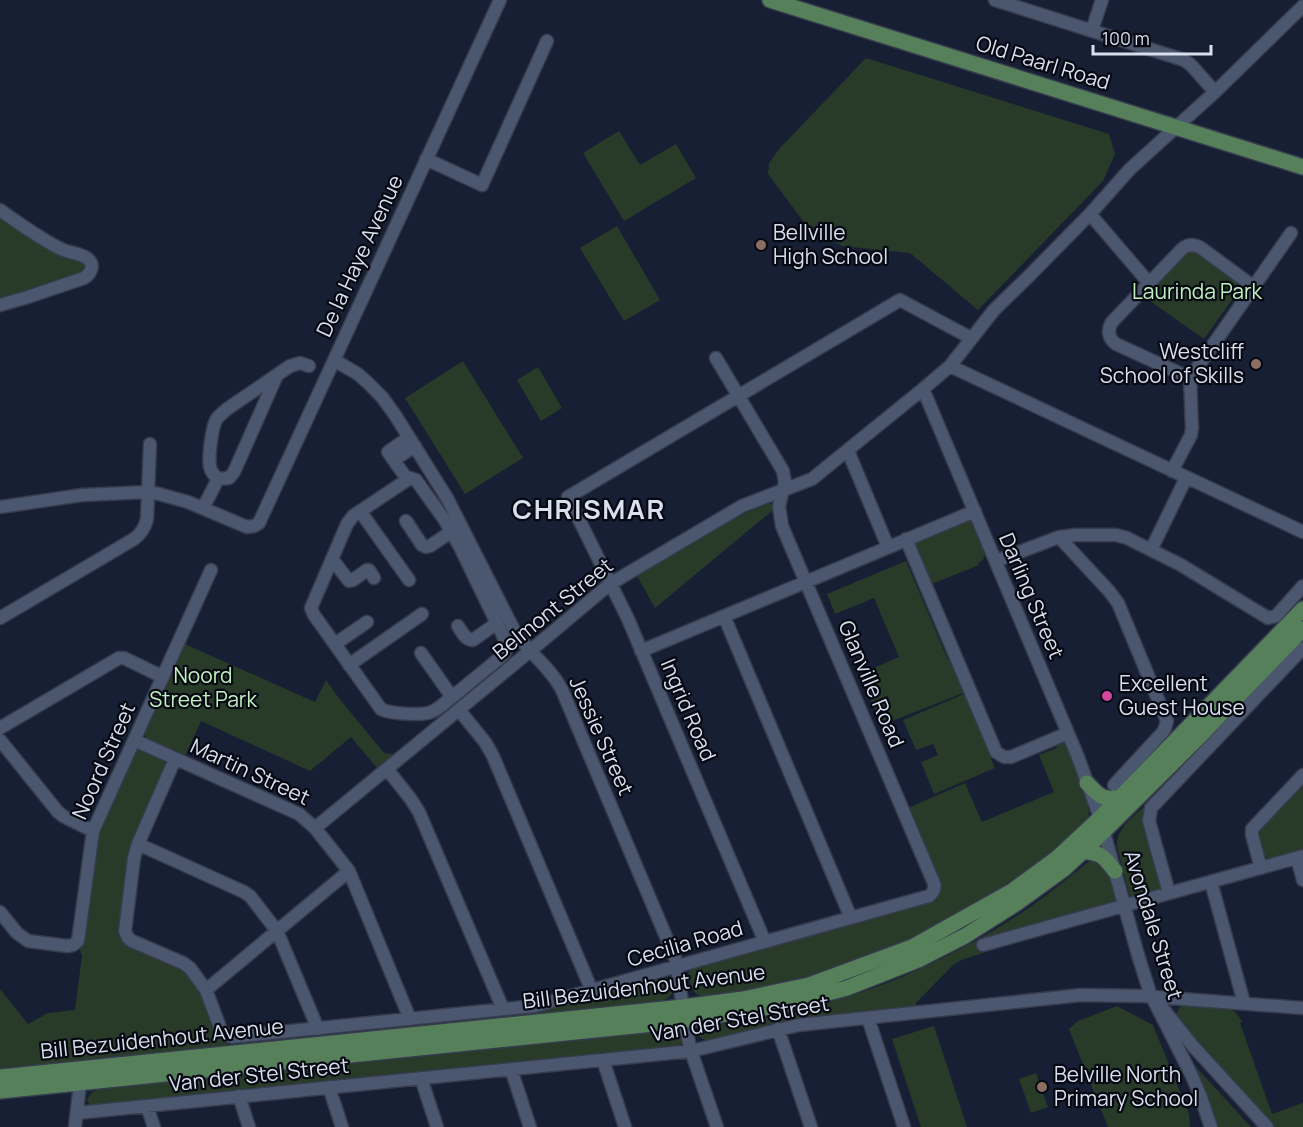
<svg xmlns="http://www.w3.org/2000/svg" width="1303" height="1127" font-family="Manrope,sans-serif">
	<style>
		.green { fill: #273b28 }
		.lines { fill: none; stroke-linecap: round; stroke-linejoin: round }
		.minor-casing { stroke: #363c4d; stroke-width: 15 }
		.major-casing { stroke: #363c4d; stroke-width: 18 }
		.minor { stroke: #4b576f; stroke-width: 12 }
		.major { stroke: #56805a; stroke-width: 15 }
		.education-dot { fill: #8d6e63; stroke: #060912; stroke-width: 2 }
		.hotel-dot { fill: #d1479c; stroke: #060912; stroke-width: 2 }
		.labels { text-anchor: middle; stroke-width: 4.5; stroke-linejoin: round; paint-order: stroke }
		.street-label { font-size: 21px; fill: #d8dfed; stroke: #060912 }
		.poi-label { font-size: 21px; fill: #d8dfed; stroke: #060912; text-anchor: start }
		.park-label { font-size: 21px; fill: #c1f1c2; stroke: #060912 }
		.district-label { font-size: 27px; font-weight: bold; letter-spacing: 1.5px; fill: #d8dfed; stroke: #060912 }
	</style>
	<rect width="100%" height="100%" fill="#161f34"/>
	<!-- green -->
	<path class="green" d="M866,58L1109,134L1115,154L1103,181L978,310L910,253L842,246L803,221L768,174L769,163L780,148Z
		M619,131L640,165L676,144L696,178L624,221L583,153Z
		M0,214L81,259L86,266V271L0,301Z
		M617,226L660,300L624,321L580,248Z
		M1196,249L1245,287V290L1241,297L1236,294L1204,339L1143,296L1185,252Z
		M463,361L523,458L465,494L405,398Z
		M538,367L562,408L541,421L517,380Z
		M769,503L773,505V510L655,608L637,576L739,516Z
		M967,521H970L972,524L985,555L983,560L978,563L979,565L937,582L933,583L929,581L915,546V543Z
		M906,561L948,660L950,661L963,693L882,725L868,694L884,687L868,693L860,674L899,657L874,598L835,614L827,594Z
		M185,644L315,702L326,680L338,697L384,753L391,754L393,756L378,769L351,737L310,771L201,721L185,756L148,740L145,736V732Z
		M964,694L995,768L934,794L921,762L938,755L933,744L916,750L903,720Z
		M1061,740L1067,745L1083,783L1081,785C1086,797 1092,809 1087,822C1056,849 1025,876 990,897C910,944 832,975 740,991C731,993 709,999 700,996C691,993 690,981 688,973L691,968L932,900L939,885L908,808L965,783L982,822L1054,792L1039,755L1057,748L1055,743Z
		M136,749H141L163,758L166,767L130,849L121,927L180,966L195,981L228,1041V1045L0,1069V989L28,1024L48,1013L75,1010L82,956L80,950L94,841Z
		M1303,784V850L1269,859C1261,855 1258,841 1258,832Z
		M1146,805L1148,806L1161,884L1159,891L1133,898L1130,897L1117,847C1115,829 1134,816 1146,805Z
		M1096,860L1106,869L1116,897L1115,903L983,949V953L964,959L954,964L916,1003L917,1006L709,1042L699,1037V1032C711,1023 753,1020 770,1017C800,1011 830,1002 859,993C919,973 978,942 1030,907C1050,893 1069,877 1088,862Z
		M663,975V977L670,979C677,989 673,996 662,1001L539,1014V1010Z
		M1185,1005L1228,1008C1235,1011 1239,1015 1242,1022L1240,1023L1272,1114L1303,1103V1127H1272L1194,1043L1177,1018C1176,1011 1179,1007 1185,1005Z
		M1117,1006L1153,1025L1189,1114L1190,1127H1108L1069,1029L1078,1021Z
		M934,1026L967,1127H921L892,1039Z
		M664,1031C672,1031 680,1034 682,1043L679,1047L91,1106L87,1101C91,1086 108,1088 121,1086Z
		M1186,1056L1251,1127H1212Z
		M1036,1073L1048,1107L1031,1113L1019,1079Z"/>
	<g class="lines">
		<defs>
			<path id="minor" d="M995,0L1184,60L1191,65L1215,92
				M1092,30L1102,0
				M426,159L482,185L547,41
				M0,210C20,224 39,238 61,249C69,253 81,253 88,259C95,265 91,274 84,278L28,297L0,305
				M1090,214L1149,283
				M334,360L358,374L368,383L382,397L395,415L447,498L515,632C529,653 551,668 562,690L675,958L677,967L686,1030L691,1051L717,1127
				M950,366L1303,532
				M277,375L234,472L229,478L218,479C214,475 211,472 210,467C208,457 212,428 216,420C219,415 223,413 227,409L290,366L300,363L309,366
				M1190,378L1116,344C1108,338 1107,330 1112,322L1182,249C1188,244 1194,244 1201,248L1254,287
				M923,389L1078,757L1100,818L1138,955L1150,993L1191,1074L1200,1095L1211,1127
				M848,451L888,547
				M394,460L415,446
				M1172,471L1191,435L1192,428L1190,378L1291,233
				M410,478L416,480L444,519L459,545L504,638C508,646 508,650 501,657L441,706C437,709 433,712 428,713C418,715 390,714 381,709L314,615L311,608L347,524L353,516Z
				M407,479L388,452L409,437
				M0,507L82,495L148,492L159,494L188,502L247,527L254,526L259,523L500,0
				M203,508L218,479
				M360,511L409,580
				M406,521L422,545L426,547L430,546L451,532
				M1059,537L1109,591L1118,603L1167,721L1165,728L1163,732L1114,785
				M906,539L996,752L1004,757H1011L1068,733
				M1151,550L1186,478
				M332,559L349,581L353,580L367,570H369L374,578
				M996,561L1059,537L1076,535H1116L1127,538L1181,565L1268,618L1276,616L1303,586
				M724,616L851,918
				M0,618L134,539C141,534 145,527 147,519L150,444
				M458,626C462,632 465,640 473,640L497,623
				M335,644L367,622
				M641,651L975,511
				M421,653L452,697
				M349,665L422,614
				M459,710L485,742L493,756L592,991
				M0,728L119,658H124L163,677
				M0,740L58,812L63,816L93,831
				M134,740L299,814L315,828L349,871L410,1019
				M175,759L138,844L134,858L125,931L128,938L132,941L183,963L190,968L206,990L221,1030L226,1035L232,1037L535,1006L929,896C934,892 936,887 933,881L782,526L779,506L785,482L783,471L716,358
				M387,769L410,798L419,812L503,1009
				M315,828L530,651L610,584L742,506L812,479L923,389L950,366L994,310L1028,277L1090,214L1130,169L1215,92L1303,6
				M138,844L244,892L250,896L277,931L318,1029
				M1297,858L1303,880
				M1261,868L1252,835V829L1303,775
				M1211,882L1244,1003
				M1169,893L1149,821L1151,808L1303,648
				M0,912L17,933L28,941L67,946L73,945L78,941L93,831L211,570
				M765,942L628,619L568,497L900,300L971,338
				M983,945L1303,856
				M206,990L349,871
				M1160,1005L1192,1045L1267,1127
				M868,1018L904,1127
				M778,1029L811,1127
				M603,1060L625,1127
				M511,1069L530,1127
				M421,1078L437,1127
				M329,1087L342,1127
				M239,1096L249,1127
				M147,1106L154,1127
				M77,1113L691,1051L799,1025L1081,995L1143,996L1303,1008
				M75,1127L81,1075"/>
			<path id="major" d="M770,0L1303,167
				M1087,783C1098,795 1103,801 1121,797
				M1083,851C1103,854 1103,856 1115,871
				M0,1077L683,1007L743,999L809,985L912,947L1012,891L1057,858L1100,818L1303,609
				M0,1091L673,1022L758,1009L786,1004L847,988L918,960L965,936L1017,903L1064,869L1092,843L1197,739L1303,629"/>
		</defs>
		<!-- minor casing -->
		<use href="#minor" class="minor-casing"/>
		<!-- major casing -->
		<use href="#major" class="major-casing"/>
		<!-- minor -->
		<use href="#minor" class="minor"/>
		<!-- major -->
		<use href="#major" class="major"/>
	</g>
	<!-- markers -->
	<g class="education-dot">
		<circle cx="761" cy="245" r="6"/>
		<circle cx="1256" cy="364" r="6"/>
		<circle cx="1042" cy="1087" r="6"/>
	</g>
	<circle class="hotel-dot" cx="1107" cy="696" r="6"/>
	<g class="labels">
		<!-- street labels -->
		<g class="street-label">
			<text transform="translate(1043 63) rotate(17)" y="7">Old Paarl Road</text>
			<text transform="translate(360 256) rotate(-65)" y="7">De la Haye Avenue</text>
			<text transform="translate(1031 596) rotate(67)" y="7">Darling Street</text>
			<text transform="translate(553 609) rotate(-39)" y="7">Belmont Street</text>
			<text transform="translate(871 684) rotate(67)" y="7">Glanville Road</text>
			<text transform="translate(688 710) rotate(67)" y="7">Ingrid Road</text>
			<text transform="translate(601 736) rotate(66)" y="7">Jessie Street</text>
			<text transform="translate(104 761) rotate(-66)" y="7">Noord Street</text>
			<text transform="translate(250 772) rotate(25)" y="7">Martin Street</text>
			<text transform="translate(1153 925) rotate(73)" y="7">Avondale Street</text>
			<text transform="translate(685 944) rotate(-16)" y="7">Cecilia Road</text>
			<text transform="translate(644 987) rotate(-7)" y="7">Bill Bezuidenhout Avenue</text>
			<text transform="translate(740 1019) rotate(-10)" y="7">Van der Stel Street</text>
			<text transform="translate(162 1039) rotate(-6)" y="7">Bill Bezuidenhout Avenue</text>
			<text transform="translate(259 1075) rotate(-6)" y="7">Van der Stel Street</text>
		</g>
		<!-- poi labels -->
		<g class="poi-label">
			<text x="773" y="240">Bellville<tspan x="773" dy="24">High School</tspan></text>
			<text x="1244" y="359" text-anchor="end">Westcliff<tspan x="1244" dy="24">School of Skills</tspan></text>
			<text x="1119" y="691">Excellent<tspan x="1119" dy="24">Guest House</tspan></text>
			<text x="1054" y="1082">Belville North<tspan x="1054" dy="24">Primary School</tspan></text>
		</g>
		<!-- park labels -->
		<g class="park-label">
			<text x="1197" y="299">Laurinda Park</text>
			<text x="203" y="683">Noord<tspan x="203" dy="24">Street Park</tspan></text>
		</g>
		<!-- district labels -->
		<g class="district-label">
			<text x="589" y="519">CHRISMAR</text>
		</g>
	</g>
	<!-- scale -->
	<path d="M1093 45v9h118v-9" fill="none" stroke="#d8dfed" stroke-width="3"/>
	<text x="1102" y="45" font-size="18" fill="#d8dfed" stroke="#060912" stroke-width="4.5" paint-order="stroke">100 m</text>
</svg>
